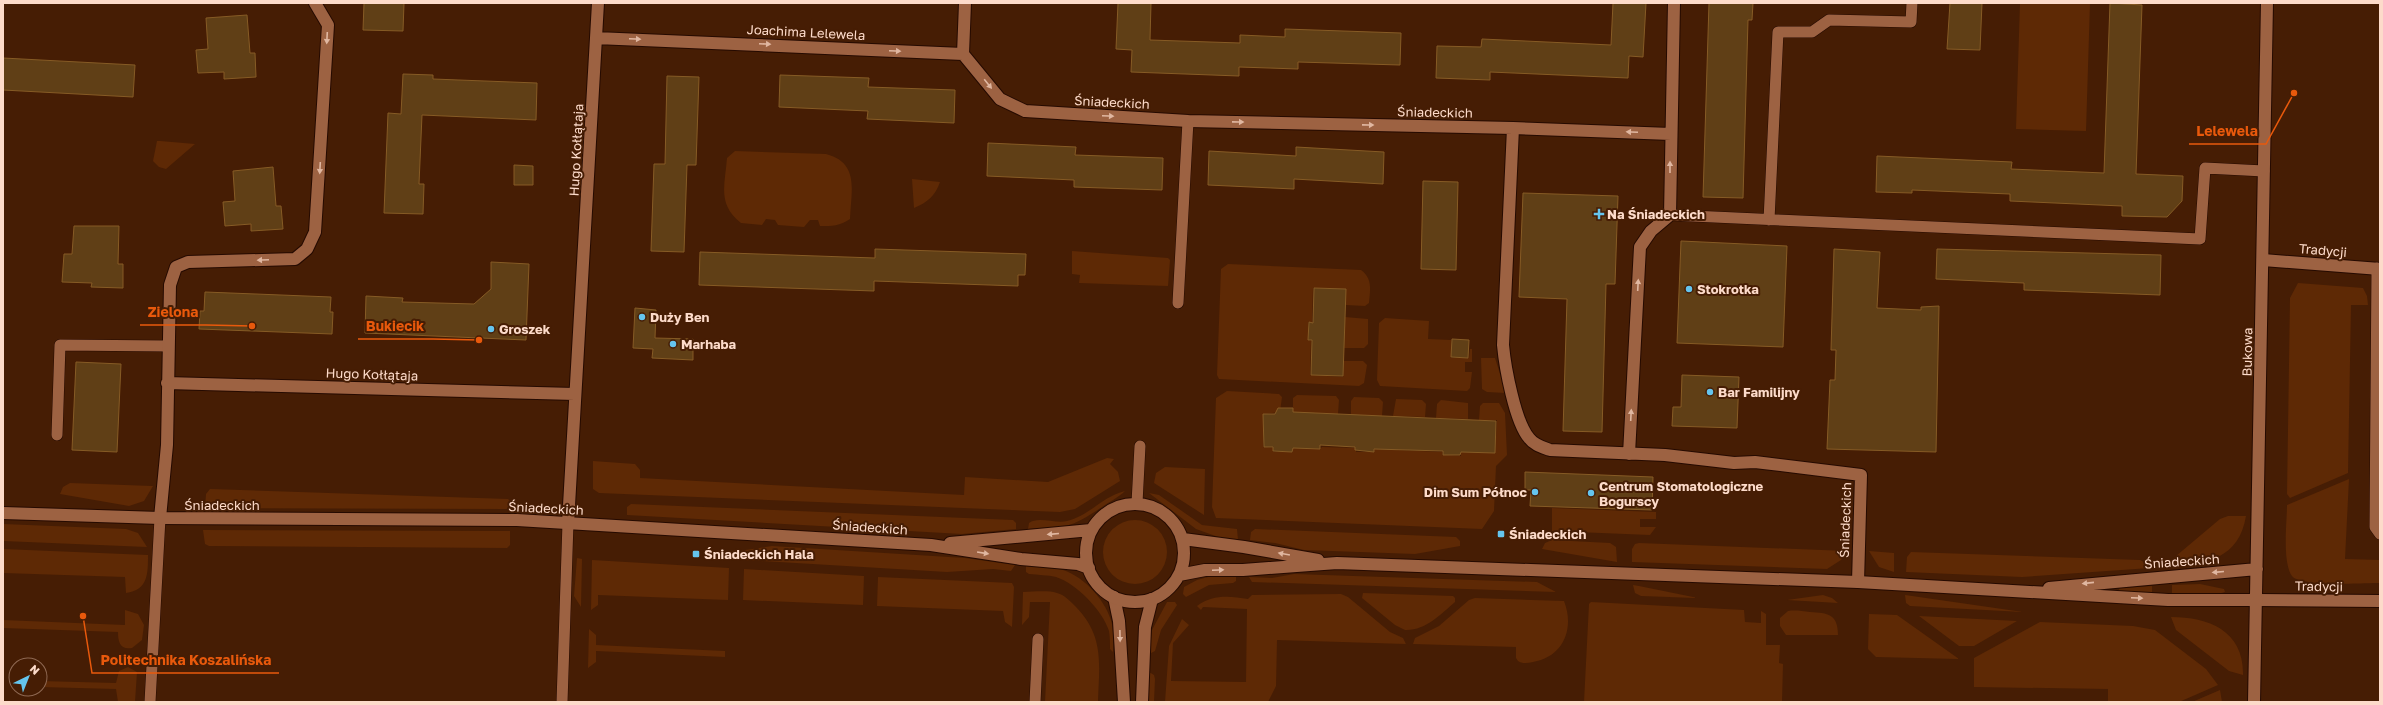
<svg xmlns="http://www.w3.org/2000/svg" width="2383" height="705" font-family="'Golos Text',sans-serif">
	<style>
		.green { fill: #5e2905 }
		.building { fill: #603f16; stroke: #865b25 }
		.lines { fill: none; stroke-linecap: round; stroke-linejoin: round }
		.lane-casing { stroke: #250a00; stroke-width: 12 }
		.street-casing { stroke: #250a00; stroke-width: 14 }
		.secondary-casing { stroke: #250a00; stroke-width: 14 }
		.lane { stroke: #9d6242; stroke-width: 11 }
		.street { stroke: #9d6242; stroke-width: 12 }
		.secondary { stroke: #9d6242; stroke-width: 12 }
		.oneway { fill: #e0b7a1 }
		.poi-dot { fill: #65c5ee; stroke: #461d04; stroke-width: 1.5 }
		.labels { text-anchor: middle; stroke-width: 4; stroke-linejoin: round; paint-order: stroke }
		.street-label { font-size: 13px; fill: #fddbca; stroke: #461d04 }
		.poi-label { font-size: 13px; font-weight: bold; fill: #fddbca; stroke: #461d04; text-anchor: start }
		.leader { fill: none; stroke: #e8590c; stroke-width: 1.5 }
		.callout-dot { fill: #e8590c; stroke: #461d04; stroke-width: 1.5 }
		.callout-label { font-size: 14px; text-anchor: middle; font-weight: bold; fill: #e8590c; stroke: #461d04; stroke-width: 4; stroke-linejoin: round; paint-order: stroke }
	</style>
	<rect width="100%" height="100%" fill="#461d04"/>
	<!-- green -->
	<path class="green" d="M2020,3H2090L2086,131L2016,129Z
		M157,141H160L195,144L166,169L159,167L153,161Z
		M735,151L826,154C860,163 851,191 850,219C840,226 832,226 820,226L818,220H810L804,227L778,225L775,220L766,219L762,225L741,223C717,204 725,185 727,158Z
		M912,179L940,182C935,196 928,202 914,208Z
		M1072,251L1168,258L1170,260L1168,286L1079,283L1080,275L1072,274Z
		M1228,264L1361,270C1373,279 1370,290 1369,303L1365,306L1346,305V289L1313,288L1312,322H1308V340L1311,341L1310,375L1343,377L1344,361H1363L1367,365L1364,383L1359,386L1219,379L1217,375L1221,269Z
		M2298,283L2363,288L2367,296L2368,305H2351L2348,473L2290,498L2287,494L2290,298Z
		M1345,317L1368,319V344L1364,348H1344Z
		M1385,318L1429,321L1428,339L1451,340V358H1469L1470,349H1472V362H1465V372H1472L1470,388L1467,391L1380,386L1377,380L1379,323Z
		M1481,358H1495L1506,393L1487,392L1482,389Z
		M1227,391L1279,394L1282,397L1280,412L1263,414V447L1273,448V452H1293V448L1320,449L1322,447L1356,448V452H1374L1375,449L1442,452V455L1461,456V452L1495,453L1497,420H1479L1480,406L1483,403H1499L1505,413L1507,455L1496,466L1494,511L1482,529L1216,518L1212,507L1216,398Z
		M1297,395L1336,396L1339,400L1338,414L1293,413V398Z
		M1354,397L1379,398L1383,402L1382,416L1351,415V401Z
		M1396,399L1422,400L1426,404L1425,417L1393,416Z
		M1441,400L1468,403V419L1436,418L1437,404Z
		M1107,458L1114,459L1110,464L1118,472L1120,481L1075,509L1060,512L599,493L593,489V461L635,464L640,470V478L964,495L965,477L1048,482Z
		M1165,467L1205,469L1204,515L1154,483L1156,473Z
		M2349,479L2345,559L2380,560V583C2365,583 2300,587 2292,576C2282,562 2287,522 2287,505Z
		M70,483L152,486H153L144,501L129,506L60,494L63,487Z
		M210,489L508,499L512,503L511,509L205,508L206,494Z
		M1125,491C1118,498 1110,501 1102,507C1071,528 1065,528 1028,529L1029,523C1038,516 1056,524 1067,521C1089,516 1103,496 1125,491Z
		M1149,493L1159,495L1202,525L1237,529L1238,540L1221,538L1196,529Z
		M631,504L1013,520L1016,523V529L962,534L627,515V507Z
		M1552,508L1656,512V519H1640V527H1656L1650,535L1552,531Z
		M2228,516H2246C2239,559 2207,563 2171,567V562L2176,556L2220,519Z
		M1103 552a32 32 0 1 1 64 0a32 32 0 1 1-64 0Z
		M3,524L126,529L138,533L147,547L3,541Z
		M1255,529L1456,537L1460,541V546L1415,554L1304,550L1275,543L1250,540L1251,532Z
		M203,530L510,531V545L507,548L209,546L205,544Z
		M1552,540L1610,543L1616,547L1617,562L1542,549L1545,543Z
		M1639,543L1847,551L1841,560L1827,569L1632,562V549L1635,544Z
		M772,546L965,558L1015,565L1011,571L993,569L947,572L727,559L724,556L725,553Z
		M3,549L148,555C148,574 148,590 126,593L125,577L3,573Z
		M1869,551L1894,553V572L1879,567Z
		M1911,552L2140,560L2146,563L2150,568L2022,577L1906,572L1907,557Z
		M577,558L582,559L581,607L574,596Z
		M592,560L729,568L728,600L598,595V605L591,610Z
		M1026,566C1038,567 1052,567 1063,570C1085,577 1107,602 1112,624C1114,633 1113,643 1113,652L1110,649C1110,643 1110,637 1109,631C1103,611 1076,583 1056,577C1048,575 1038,575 1029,574L1026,572Z
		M744,569L864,576L863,605L743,600Z
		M1294,574L1537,582L1556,592L1252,582L1249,577L1272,578Z
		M1212,576L1236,577V581L1233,583L1209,585L1186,597L1183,594L1184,587L1197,580Z
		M878,577L1012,583L1014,587L1012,627L1005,622L1003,611L877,606Z
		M2200,584L2224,589L2225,592L2211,596L2172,594V585Z
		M1633,585L1639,586L1698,598L1641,596L1635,593Z
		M2152,586V593L2118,591L2120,588Z
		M1023,592C1034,592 1047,590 1057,593C1065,595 1071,602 1076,607C1105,637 1099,665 1098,702H1045L1050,602H1030L1029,617L1022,625Z
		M1363,593L1453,596L1455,598V602C1441,614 1425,631 1405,630L1395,625L1362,598Z
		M1341,594L1348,597L1390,632L1403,638L1406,644L1277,640L1276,686L1268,702H1165L1169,646L1182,619L1189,625L1173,643L1171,681L1246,682L1247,609L1203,607L1201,610L1197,606C1213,594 1230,596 1248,599L1252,595Z
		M1823,595L1832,598L1838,603L1787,600Z
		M1905,595L1919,597L2023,612L1910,606L1906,603Z
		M1475,598L1564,601C1575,629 1563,657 1533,662C1528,663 1522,664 1518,661L1516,658V647L1413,644L1415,638L1439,626L1469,600Z
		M1167,602H1175L1177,605L1161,630L1155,651L1149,654L1152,630Z
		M1591,602L1744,610L1745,622L1761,623V611L1766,614V645H1780L1779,663L1783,664L1782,702H1584L1589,604Z
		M125,610L138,614L144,625L142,640L132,648C120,650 118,642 118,632L3,628V620L125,625Z
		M1788,611C1795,610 1802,611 1810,612C1828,613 1838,614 1838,635H1786L1780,626V618Z
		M1869,614L1897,615L1959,659L1876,657L1868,649Z
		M1919,616L2017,621L1974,646H1959Z
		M2171,617C2209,617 2244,631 2243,675L2229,671L2176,630Z
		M2040,622L2133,626L2155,630L2206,669L2218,685L2179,702H2108V689L1974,687V658Z
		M589,629L596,635V645L725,651V657L596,651V662L588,668Z
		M128,667L137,672L135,702H118L116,689L40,687V681L116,683L119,671Z
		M1149,672L1154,675L1155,679L1154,702H1148Z
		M2220,690L2222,702H2192Z"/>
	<!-- building -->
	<path class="building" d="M364,3H404L403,31L363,30Z
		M1118,3H1151L1150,40L1240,43V35L1285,37V29L1401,33L1400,65L1298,62V69L1239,67V76L1131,72L1132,50L1116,49Z
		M1613,3H1646L1643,57L1629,56L1628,78L1490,72V80L1436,78L1437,46L1481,47L1482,39L1611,45Z
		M1709,3H1753L1752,20H1748L1743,198L1703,197Z
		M1950,3H1982L1980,50L1947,49Z
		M2110,3L2142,5L2136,174L2183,176L2182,201L2167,217L2122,216V206L2010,201V194L1912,190V193L1876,192L1877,156L2012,162L2011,169L2104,173Z
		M247,15L250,53H255L256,77L224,79V72L198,73L196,50L208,49L206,18Z
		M3,58L135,65L133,97L3,90Z
		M403,74L433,75V79L537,83L536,120L422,115L419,184H424L423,214L384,213L388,113L401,114Z
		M780,75L869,78L868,87L955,90L954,123L867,119L868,111L779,107Z
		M667,76L699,77L696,165H687L684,252L651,251L654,164H665Z
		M988,143L1076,147L1075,155L1163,158L1162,190L1074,187V180L987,176Z
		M1296,147L1384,152L1383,184L1294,179V189L1208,185L1209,151L1296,156Z
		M514,165L533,166V185H514Z
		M273,167L276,206H281L283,229L251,231V224L225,226L223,202L235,201L233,171Z
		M1423,181L1458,182L1456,270L1421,269Z
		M1523,193L1618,196L1615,284H1606L1602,432L1563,431L1567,299L1519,297Z
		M74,226H119L118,264H123V288L91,287L92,283L62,282L64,254H72Z
		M1681,241L1787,246L1783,347L1677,343Z
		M875,249L1026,254L1025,275H1018V286L874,281V291L699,285L700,252L875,258Z
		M1834,249L1880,252L1877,308L1921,310V307L1939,306L1936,452L1827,449L1830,380H1835L1836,350H1831Z
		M1937,249L2161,255L2160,295L2024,290V283L1936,279Z
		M491,262L529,264L526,340L365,333L366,296L403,298L402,302L474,304L491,289Z
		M1314,288L1346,289L1343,376L1311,375L1312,340H1308L1309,322L1313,323Z
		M205,292L331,297L330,312H333L332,334L199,329L200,311H204Z
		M635,308L656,310L655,338L693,339V360L652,358L653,349L633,348Z
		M1452,339L1469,340L1468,358L1451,357Z
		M76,362L121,364L117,452L72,450Z
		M1682,375L1739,377L1737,428L1672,426L1673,407H1681Z
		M1278,408H1293V412L1496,421L1495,453L1461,452L1460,455H1443V451L1374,449V452L1355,450V447L1320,445V449L1293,448L1292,452L1273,451V447H1264L1263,414H1275Z
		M1525,472L1653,477L1652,510L1530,506L1531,490H1525Z"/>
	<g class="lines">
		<defs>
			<path id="lane" d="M1670,215L2200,239L2205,168L2264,171
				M1769,220L1778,32H1812L1829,20L1911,22L1912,3
				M2377,268L2375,527L2380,534
				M1178,303L1188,121
				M57,435L60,345L168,346
				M1137,503L1140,446
				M150,702L160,518
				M562,702L568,523
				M1035,702L1038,639"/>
			<path id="street" d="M596,38L963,54
				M963,54L1000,99L1025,111L1188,121L1513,128L1503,345C1505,367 1515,422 1529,438C1534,445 1542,447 1550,450L1665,455L1734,463L1755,462L1861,475L1858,582
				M963,54L965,3
				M1513,128L1671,134
				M2263,260L2380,269
				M167,383L575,394
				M1629,454L1640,247L1651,231L1670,215L1674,3
				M160,518L167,445L170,285L176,267L188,262L295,259L307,249L315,232L328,25L315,3
				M568,523L598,3
				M1114,597L1119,621L1124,702
				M2257,600L2380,601
				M1142,702L1145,627L1152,599"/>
			<path id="secondary" d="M1086 553a49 49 0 1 1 98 0a49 49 0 1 1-98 0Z
				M3,513L160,518L517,520L931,545L1021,559L1078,564L1089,568
				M1183,539L1244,547L1318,560
				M950,543L1091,530
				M1179,575L1205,570H1243L1337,563L1858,582L2168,600H2257
				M2049,588L2257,569
				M2254,702L2267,3"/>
		</defs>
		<!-- lane casing -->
		<use href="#lane" class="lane-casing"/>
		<!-- street casing -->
		<use href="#street" class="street-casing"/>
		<!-- secondary casing -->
		<use href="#secondary" class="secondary-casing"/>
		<!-- lane -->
		<use href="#lane" class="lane"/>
		<!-- street -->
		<use href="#street" class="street"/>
		<!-- secondary -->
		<use href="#secondary" class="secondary"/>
	</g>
	<!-- one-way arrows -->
	<defs><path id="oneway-solid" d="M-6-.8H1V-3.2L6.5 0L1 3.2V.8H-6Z"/></defs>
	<g class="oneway">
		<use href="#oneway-solid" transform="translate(327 38) rotate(93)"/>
		<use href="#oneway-solid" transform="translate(635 39) rotate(2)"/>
		<use href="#oneway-solid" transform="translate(765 44) rotate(3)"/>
		<use href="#oneway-solid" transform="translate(895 51) rotate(3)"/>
		<use href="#oneway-solid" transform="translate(988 84) rotate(51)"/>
		<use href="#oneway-solid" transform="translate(1108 116) rotate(3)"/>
		<use href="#oneway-solid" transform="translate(1238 122) rotate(1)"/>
		<use href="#oneway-solid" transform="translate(1368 125) rotate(1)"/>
		<use href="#oneway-solid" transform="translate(1632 132) rotate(-178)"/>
		<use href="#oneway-solid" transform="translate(1670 167) rotate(-90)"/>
		<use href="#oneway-solid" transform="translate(320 168) rotate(93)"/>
		<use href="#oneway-solid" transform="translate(263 260) rotate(178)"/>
		<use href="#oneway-solid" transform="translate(1638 285) rotate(-87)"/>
		<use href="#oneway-solid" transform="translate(1631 415) rotate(-87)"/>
		<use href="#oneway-solid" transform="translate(1053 534) rotate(175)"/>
		<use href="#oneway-solid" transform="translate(983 553) rotate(9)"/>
		<use href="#oneway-solid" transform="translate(1284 554) rotate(-170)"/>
		<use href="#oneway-solid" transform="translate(1218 570) rotate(-2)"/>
		<use href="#oneway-solid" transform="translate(2218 572) rotate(175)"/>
		<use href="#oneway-solid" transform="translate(2088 583) rotate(174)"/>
		<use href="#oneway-solid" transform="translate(2137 598) rotate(3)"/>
		<use href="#oneway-solid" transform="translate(1120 636) rotate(89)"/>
	</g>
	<!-- markers -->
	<g class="poi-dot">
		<path d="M1597 208h4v4h4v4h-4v4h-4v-4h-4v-4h4z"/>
		<circle cx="1689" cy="289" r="4"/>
		<circle cx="642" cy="317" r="4"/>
		<circle cx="491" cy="329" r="4"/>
		<circle cx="673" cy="344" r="4"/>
		<circle cx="1710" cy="392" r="4"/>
		<circle cx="1535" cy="492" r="4"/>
		<circle cx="1591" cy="493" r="4"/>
		<rect x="1497" y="530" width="8" height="8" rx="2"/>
		<rect x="692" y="550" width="8" height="8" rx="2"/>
	</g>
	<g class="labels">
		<!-- street labels -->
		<g class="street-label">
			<text transform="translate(806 32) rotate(3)" y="5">Joachima Lelewela</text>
			<text transform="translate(1112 102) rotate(3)" y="5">Śniadeckich</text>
			<text transform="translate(1435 112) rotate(1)" y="5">Śniadeckich</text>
			<text transform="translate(576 150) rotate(-87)" y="5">Hugo Kołłątaja</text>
			<text transform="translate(2323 250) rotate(5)" y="5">Tradycji</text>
			<text transform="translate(2247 352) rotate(-89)" y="5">Bukowa</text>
			<text transform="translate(372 374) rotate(2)" y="5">Hugo Kołłątaja</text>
			<text x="222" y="510">Śniadeckich</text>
			<text transform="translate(546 508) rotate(3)" y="5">Śniadeckich</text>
			<text transform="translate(1845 520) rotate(-88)" y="5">Śniadeckich</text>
			<text transform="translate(870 527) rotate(4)" y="5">Śniadeckich</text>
			<text transform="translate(2182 561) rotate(-4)" y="5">Śniadeckich</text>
			<text transform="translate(2319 586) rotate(1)" y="5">Tradycji</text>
		</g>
		<!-- poi labels -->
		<g class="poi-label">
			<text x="1607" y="219">Na Śniadeckich</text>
			<text x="1697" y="294">Stokrotka</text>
			<text x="650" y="322">Duży Ben</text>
			<text x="499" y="334">Groszek</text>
			<text x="681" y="349">Marhaba</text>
			<text x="1718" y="397">Bar Familijny</text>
			<text x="1599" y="491">Centrum Stomatologiczne<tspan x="1599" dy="15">Bogurscy</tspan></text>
			<text x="1527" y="497" text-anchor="end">Dim Sum Północ</text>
			<text x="1509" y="539">Śniadeckich</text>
			<text x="704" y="559">Śniadeckich Hala</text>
		</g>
	</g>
	<!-- callouts -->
	<path class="leader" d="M2294 93L2266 144H2189M252 326L206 325H140M479 340L433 339H358M83 616L92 673H279"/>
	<g class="callout-dot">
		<circle cx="2294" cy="93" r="4"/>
		<circle cx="252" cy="326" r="4"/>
		<circle cx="479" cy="340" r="4"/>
		<circle cx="83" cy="616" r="4"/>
	</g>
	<g class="callout-label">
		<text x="2227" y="136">Lelewela</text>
		<text x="173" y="317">Zielona</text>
		<text x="395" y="331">Bukiecik</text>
		<text x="186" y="665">Politechnika Koszalińska</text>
	</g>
	<!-- border -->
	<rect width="2383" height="705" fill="none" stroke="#fddbca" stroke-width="8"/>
	<!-- north arrow -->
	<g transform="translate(28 677) rotate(43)"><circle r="19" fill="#461d04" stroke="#8f6953"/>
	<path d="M0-3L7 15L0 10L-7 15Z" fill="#65c5ee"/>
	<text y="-6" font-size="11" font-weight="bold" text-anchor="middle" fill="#fddbca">N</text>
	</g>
</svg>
